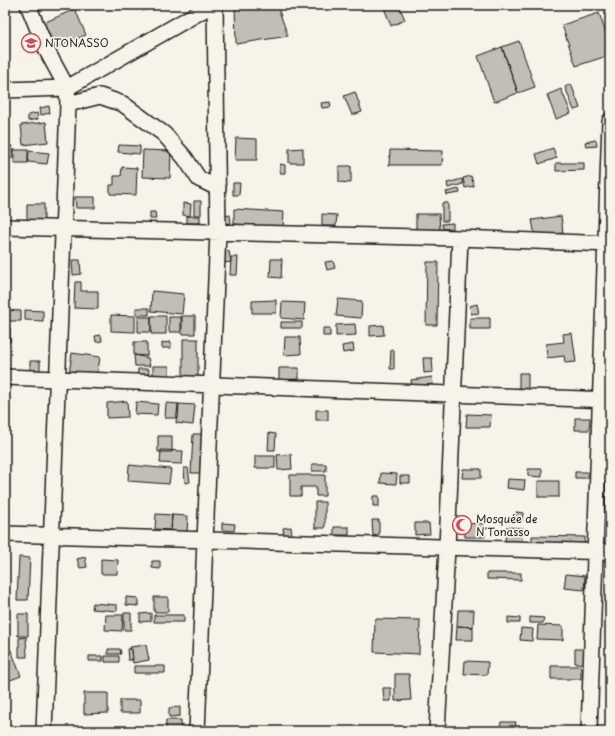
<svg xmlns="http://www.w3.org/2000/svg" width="615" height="736" font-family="'Playpen Sans',sans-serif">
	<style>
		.building { fill: #c0beb5; stroke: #1c1c1c }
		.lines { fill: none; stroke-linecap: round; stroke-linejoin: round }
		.minor-casing { stroke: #1c1c1c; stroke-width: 18 }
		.minor { stroke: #f7f3e8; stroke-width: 15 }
		.labels { text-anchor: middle; stroke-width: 3.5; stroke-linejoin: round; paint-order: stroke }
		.poi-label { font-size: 11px; fill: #1c1c1c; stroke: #f7f3e8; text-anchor: start }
	</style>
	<rect width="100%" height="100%" fill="#f7f3e8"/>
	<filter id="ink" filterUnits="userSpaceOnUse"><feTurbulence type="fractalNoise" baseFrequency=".025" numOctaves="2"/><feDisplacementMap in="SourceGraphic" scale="8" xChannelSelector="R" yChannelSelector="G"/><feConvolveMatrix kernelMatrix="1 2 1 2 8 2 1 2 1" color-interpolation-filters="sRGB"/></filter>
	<g filter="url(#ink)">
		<!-- building -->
		<path class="building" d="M141,5H159L143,11Z
			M235,5H277L288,36L236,44Z
			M383,5H399L405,20L391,26Z
			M75,9L86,35L51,49L41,24Z
			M599,13L610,45V55L576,66L562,25Z
			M519,41L535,87L518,93L502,47Z
			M502,47L518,93L494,102L478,56Z
			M571,84L580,108L574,110L565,87Z
			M561,89L571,113L556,119L547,95Z
			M355,92L362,112L352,115L344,96Z
			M330,102L331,107L322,108L321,103Z
			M49,106L50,113L41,115L40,108Z
			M37,113L38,119L28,121V115Z
			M46,122L48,142L23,145L21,125Z
			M236,138L257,139V160H235Z
			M596,140L597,146L586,147L585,142Z
			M119,145L140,146V154L118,152Z
			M5,146H12L13,158H5Z
			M303,148V163H289V149Z
			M553,148L557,158L539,164L536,154Z
			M14,150H28V163H14Z
			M143,150L171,151L170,178L142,177Z
			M390,150L443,151L442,165H389Z
			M29,151L49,153L47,164L28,162Z
			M556,163H584V170L556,171Z
			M280,164L285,165V173H280Z
			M339,166H351V183L339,182Z
			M122,167L137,168L136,195L110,194V185H114V176H121Z
			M471,176L474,186L465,188L463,178Z
			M462,179L463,184L448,188L447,183Z
			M233,183H240L239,195H233Z
			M459,189L460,193L447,195L446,192Z
			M75,197H95V208H76Z
			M194,201H201V215H194Z
			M183,203L191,204L190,216L183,215Z
			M442,203H448V221H442Z
			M27,204H44V221H27Z
			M234,209L284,212L283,227L234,224Z
			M150,212H155L156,219H150Z
			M322,214L337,215L336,226H322Z
			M416,214H439L440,230H416Z
			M230,215L231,223L224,224V216Z
			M187,216H200V223H187Z
			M561,216L563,233L535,236L532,220Z
			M453,223V228L443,229L442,224Z
			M229,251L231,262L224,263L222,252Z
			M231,257H238L237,275H230Z
			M271,259H282L281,278L270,277Z
			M72,260H80L81,274L73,275Z
			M333,261L335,268L327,270L325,262Z
			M427,262H438L437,325H426Z
			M75,282H81V291H98V309L74,308Z
			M152,291L184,294L182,314L151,311Z
			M338,299L362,301L361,318L336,316Z
			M276,300V313H252V301Z
			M282,302L305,303L304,320L281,318Z
			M477,304L479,313L471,314L470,306Z
			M136,308H149V315H136Z
			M5,310L21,311V321H5Z
			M25,310L43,311V321L25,320Z
			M111,315L135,316V332L111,331Z
			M151,316H166V334H151Z
			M181,316H195V334H181Z
			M138,317H151V332H138Z
			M169,317H182V332H169Z
			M470,318H490V329H470Z
			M281,322H302V328H281Z
			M355,324L356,335L336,336V325Z
			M383,325L384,335L370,336V326Z
			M5,328H10V342H5Z
			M323,328H330V336H323Z
			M572,333L576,362L565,363L564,356L547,358L546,344L564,342L563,334Z
			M101,335L102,341L96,342L95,336Z
			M285,337H300L301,354L284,355Z
			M183,339H198V379H183Z
			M134,342H147V356L134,355Z
			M171,342V348H162V343Z
			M353,344L354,351L343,353L342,346Z
			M391,349L394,350V369H390Z
			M72,353L100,357L97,377L69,374Z
			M134,355L148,358L150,366H135Z
			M423,358H432L433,372L424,373Z
			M30,361H40V372H30Z
			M153,366H169V378H153Z
			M279,368H299V379L279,380Z
			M138,369H149L148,380H137Z
			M519,373H528V389H519Z
			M432,377L433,384L412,387L411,380Z
			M127,401L128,417L107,418V403Z
			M136,402L158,404L157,415L135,414Z
			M166,403L179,404L178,418H165Z
			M178,404L195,405L193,425L176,423Z
			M316,410H328V420H316Z
			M467,414L491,415L490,427H466Z
			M575,418H590L589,430H575Z
			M269,433L276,434L275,450H268Z
			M193,434H207L206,473H191Z
			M158,436H172V452H158Z
			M161,450L183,451L182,464L160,463Z
			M291,454L292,469L278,470L277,455Z
			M255,456H275V468H255Z
			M312,464H326V471H312Z
			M129,465L171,469L169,484L128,481Z
			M184,468H188L190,482L185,483Z
			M463,469H481V478H462Z
			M528,469H542V477L528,476Z
			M575,472H588V478H575Z
			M381,473L397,474L396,484L380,483Z
			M290,475H325V496H316V487H301V496H290Z
			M400,476H410V483H400Z
			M508,479L525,480L524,490L507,488Z
			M538,481H559V497H538Z
			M373,496H379V506H373Z
			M315,502H325V528H315Z
			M516,512L523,513L522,521H515Z
			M156,514L172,515L171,530L155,529Z
			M172,515L188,516L187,532L171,531Z
			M372,520H379V535L373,536Z
			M222,523L235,524L234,531L222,530Z
			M415,523H429L430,534L415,535Z
			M484,523L485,537H465L464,524Z
			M291,527L292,535L284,536L283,528Z
			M334,527H349V535H334Z
			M506,527L523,528L522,544H505Z
			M532,536L585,537L584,545L532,544Z
			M19,557L30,558L28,600H17Z
			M85,557L87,567L80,568L77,559Z
			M101,559L118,560L117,574H101Z
			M152,561H160V569L152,568Z
			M487,573H521V580L487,579Z
			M566,574L585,576L584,590L564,588Z
			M126,597L138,598V606L126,605Z
			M154,597H168V612H154Z
			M93,603L117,605V611L92,609Z
			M458,610H474L473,627L457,626Z
			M124,613H131V630H124Z
			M151,613V621L140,622V614Z
			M18,614H28V636H18Z
			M106,615H123L122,631L105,630Z
			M154,615H184V622H154Z
			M508,617L520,618V623H508Z
			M530,617L544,618L543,623H530Z
			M375,619L420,620L419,654L374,652Z
			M538,625L563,626V640L537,639Z
			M457,626L473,627V640H456Z
			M521,628L533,629L532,641L520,640Z
			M26,637L27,657H19V638Z
			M146,645L149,660L133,663L130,647Z
			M108,649H120L121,654H108Z
			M127,649H132L133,660H128Z
			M575,649H585L584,664L575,663Z
			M11,650L21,676L5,682V652Z
			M89,656H103V661H89Z
			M105,656H119V662H105Z
			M465,661L488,662L487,675L464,674Z
			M134,666H165V673H134Z
			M551,666H581V679H551Z
			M395,674H409L411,700L395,701Z
			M383,688H391V701H384Z
			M84,693H108V713L84,714Z
			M120,700H140V713H120Z
			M180,707V716L169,717V708Z
			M166,720H181V731H166Z
			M501,722H516L515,728H500Z"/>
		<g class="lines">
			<defs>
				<path id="minor" d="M28,5L47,51L67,88L68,104L44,731
					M5,90L67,88L212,5
					M68,104L100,96L123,104L164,134L185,158L199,179L218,188
					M5,227L460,238L610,244
					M5,377L610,400
					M5,534L610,552
					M197,731L218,232L215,5
					M437,731L447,548L460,238
					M589,731L610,121"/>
			</defs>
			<!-- minor casing -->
			<use href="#minor" class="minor-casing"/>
			<!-- minor -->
			<use href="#minor" class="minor"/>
		</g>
	</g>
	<!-- icons -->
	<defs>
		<symbol id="school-ring" viewBox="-11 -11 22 22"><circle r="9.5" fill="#f7f3e8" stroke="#d1495b" stroke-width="1.5"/><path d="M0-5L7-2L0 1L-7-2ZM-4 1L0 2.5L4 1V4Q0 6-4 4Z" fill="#d1495b"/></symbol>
		<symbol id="mosque-ring" viewBox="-11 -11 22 22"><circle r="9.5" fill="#f7f3e8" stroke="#d1495b" stroke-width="1.5"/><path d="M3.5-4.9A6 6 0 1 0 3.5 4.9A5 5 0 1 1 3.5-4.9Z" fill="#d1495b"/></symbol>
	</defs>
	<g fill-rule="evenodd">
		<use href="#school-ring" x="20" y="32" width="22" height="22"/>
		<use href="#mosque-ring" x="451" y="514" width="22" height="22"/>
	</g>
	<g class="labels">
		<!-- poi labels -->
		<g class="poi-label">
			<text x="45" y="47">NTONASSO</text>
			<text x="476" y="523">Mosquée de<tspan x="476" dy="13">N'Tonasso</tspan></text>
		</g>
	</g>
	<!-- margin -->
	<rect width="615" height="736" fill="none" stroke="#f7f3e8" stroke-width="20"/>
	<rect x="10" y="10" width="595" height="716" fill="none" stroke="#1c1c1c" stroke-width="1.5" filter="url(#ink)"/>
</svg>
